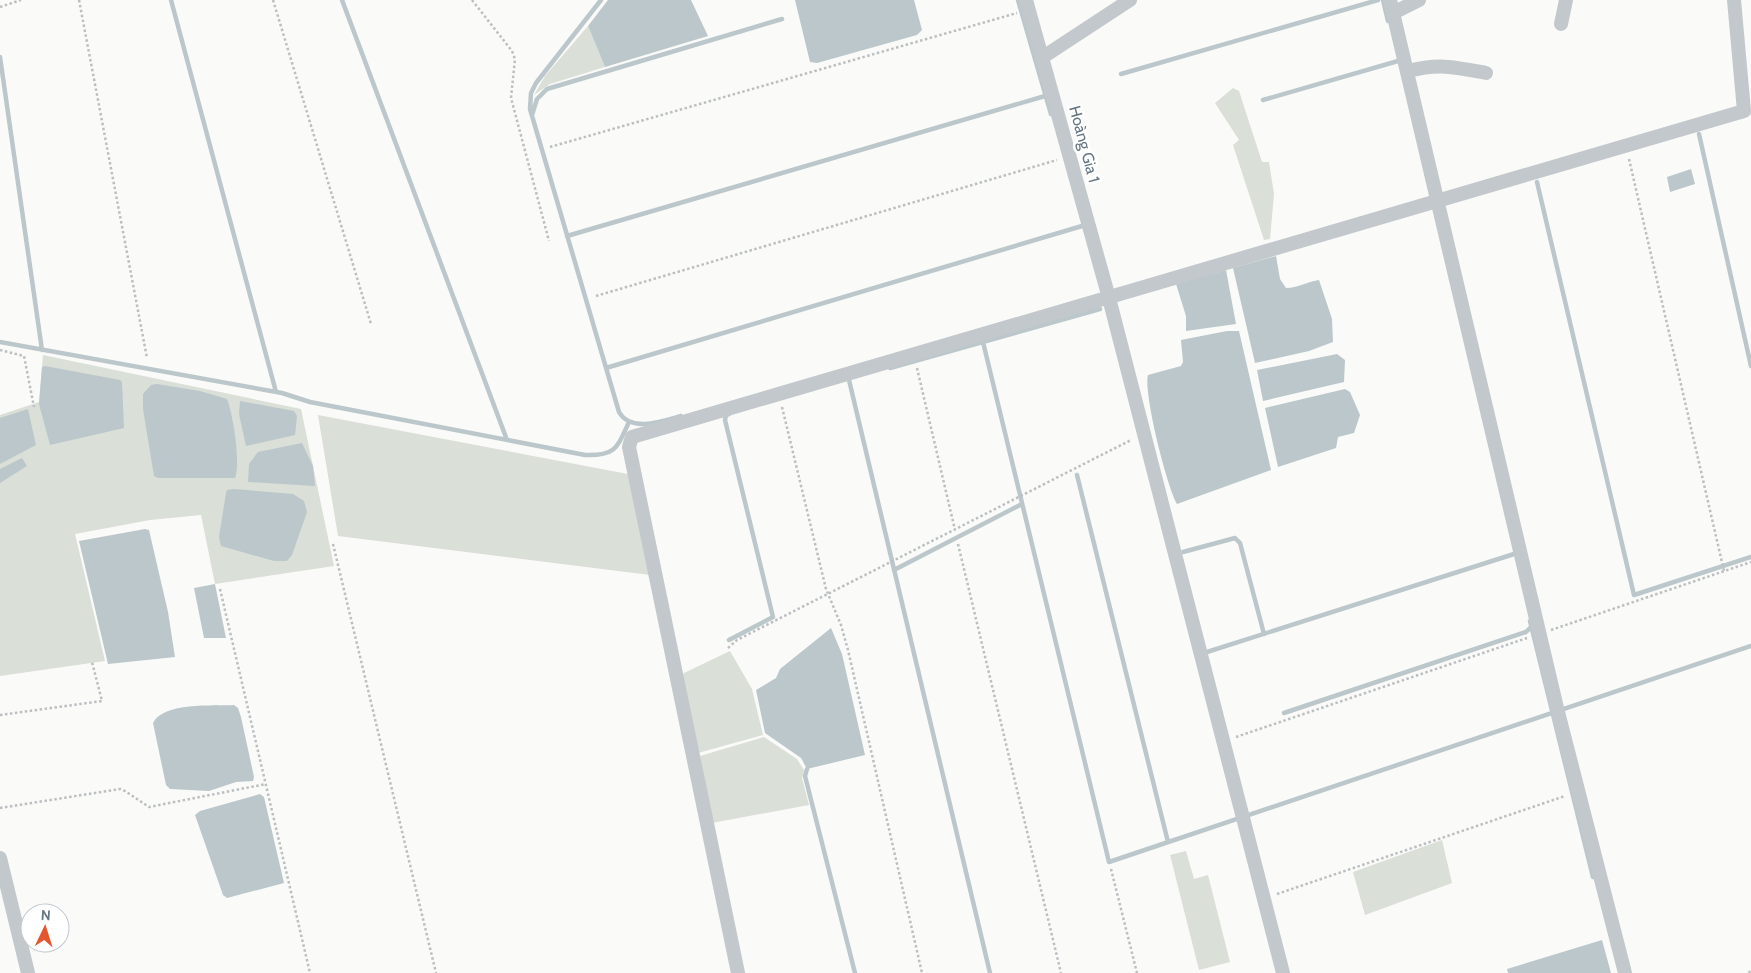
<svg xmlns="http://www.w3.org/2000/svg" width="1751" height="973" font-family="Cabin,sans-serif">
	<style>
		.green { fill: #dadfd7 }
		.water { fill: #bbc7cb }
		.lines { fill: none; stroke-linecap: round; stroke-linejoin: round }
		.stream { stroke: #bbc7cb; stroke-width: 4.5 }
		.path { stroke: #bbbfc2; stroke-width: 2.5; stroke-dasharray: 2.5 2.5; stroke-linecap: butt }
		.minor { stroke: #c3c8cc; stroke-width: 14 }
		.labels { text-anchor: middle; stroke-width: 5; stroke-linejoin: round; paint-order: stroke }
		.street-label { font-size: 16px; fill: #657683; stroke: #fff }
	</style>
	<rect width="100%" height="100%" fill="#fafaf8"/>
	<!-- green -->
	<path class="green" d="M588,26L605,67L550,84L534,95L545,76Z
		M1233,88L1239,91L1262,162H1269L1274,194L1270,239L1264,240L1233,145L1239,140L1215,103Z
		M43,355L301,409L334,566L215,584L201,515L150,520L75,534L105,661L0,676V415L39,402Z
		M318,415L628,474L650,575L338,536Z
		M730,651L752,689L763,735L698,753L682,676L684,673Z
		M764,737L797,759L804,770L802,778L809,805L712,823L700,756Z
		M1442,840L1452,883L1365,915L1353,872Z
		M1186,851L1194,879L1208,875L1230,962L1199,970L1170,855Z"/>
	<!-- water -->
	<path class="water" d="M608,0H691L708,36L605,67L588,26Z
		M795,0H914L922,30L917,35L817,63L810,62Z
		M1691,169L1695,184L1670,192L1667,177Z
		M1276,256L1280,279L1286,288C1298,288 1306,282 1319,280L1332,319L1333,342L1309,351L1255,363L1233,268Z
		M1226,270L1236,324L1186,331V316L1176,284Z
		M1227,331H1239L1271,470L1177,504C1167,487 1143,392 1148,375L1181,366L1183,362L1181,340Z
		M1337,354L1345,360L1344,382L1263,401L1257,370Z
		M45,366L120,380L122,382L124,428L50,445L39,404L42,367Z
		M157,384L200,391L227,399C233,414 241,464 235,478H158L154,476L143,409V394L151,385Z
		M1345,389L1350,392L1360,415L1354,433L1338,437L1336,448L1278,467L1265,408Z
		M240,401L294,411L297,416L295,435L246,446L239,414Z
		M28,409L36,445L0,464V418Z
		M302,443L313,466L315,486L248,482L249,464L258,452Z
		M22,458L27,466L0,483V469Z
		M234,489L293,494L304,501L307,512L292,555L287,561H274L221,546L219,537L226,493L227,490Z
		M145,529L149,530L168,612L175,657L108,664L79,541Z
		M215,584L226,638H204L194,588Z
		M831,628L842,654L865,755L807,769L801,758L765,733L756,690L776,678L780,669Z
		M234,705L238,708L241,717L254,777L253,781L236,782L209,791L170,789L166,785L153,723C163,702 213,706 234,705Z
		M260,794L264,797L284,883L227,898L223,895L195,815L200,811Z
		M1602,940L1611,973H1508L1507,969Z"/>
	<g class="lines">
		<!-- stream -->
		<path class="stream" d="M171,0L276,392
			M342,0L507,440
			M601,0L536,83L531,93L530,109L619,412C631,433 663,421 681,416
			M1018,0L1051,114
			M1383,0L1388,21
			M0,57L42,350
			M1121,74L1378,0
			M1263,100L1398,61
			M532,115L537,99L547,89L782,19
			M1699,134L1751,366
			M1537,182L1634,595L1751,557
			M567,236L1045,96
			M0,342L282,393L310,402L585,455C616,456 617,448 629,422
			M983,342L1109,862L1751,646
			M606,368L1082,226
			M890,368L1100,309
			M849,380L990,973
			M729,414L726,415L725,420L773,617L729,640
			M1077,475L1168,842
			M1183,552L1235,538L1240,543L1264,634
			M894,570L1022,504
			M1530,621L1593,877
			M1207,652L1514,554
			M1284,713L1526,632L1531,627
			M807,769L805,776L855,973"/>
		<!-- path -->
		<path class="path" d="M79,0L147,358
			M273,0L371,324
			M472,0L512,51L515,59L511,98L549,241
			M0,7L21,0
			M550,147L1017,13
			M1629,159L1724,571
			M596,296L1057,160
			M0,350L24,356L34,407
			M917,368L955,530
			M782,407L826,589L841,625L848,650L922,973
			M333,544L436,973
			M958,544L1061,973
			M220,589L310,973
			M1551,630L1751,562
			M728,648L737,640L1131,440
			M0,715L102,701L92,662
			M1236,737L1527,638
			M0,808L120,789L125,791L149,807L266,784
			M1111,869L1137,973
			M1277,894L1565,796
			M1749,973L1751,969"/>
		<!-- minor -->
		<path class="minor" d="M1026,0L1109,298L1283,973
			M1390,0L1558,712L1625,973
			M1393,13L1419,0
			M1561,24L1566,0
			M1043,57L1130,0
			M1408,71C1439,63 1455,67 1486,73
			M0,858L28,973
			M738,973L629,447L632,437L1744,111L1734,0"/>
	</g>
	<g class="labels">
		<!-- street labels -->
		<g class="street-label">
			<text transform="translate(1085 144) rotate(75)" y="6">Hoàng Gia 1</text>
		</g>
	</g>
	<!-- north arrow -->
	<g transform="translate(45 928) rotate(4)"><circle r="24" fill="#ffffff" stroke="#c1c8cd"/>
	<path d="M0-4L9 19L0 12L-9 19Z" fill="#e4572e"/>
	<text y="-8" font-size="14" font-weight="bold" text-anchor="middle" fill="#657683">N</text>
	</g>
</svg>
